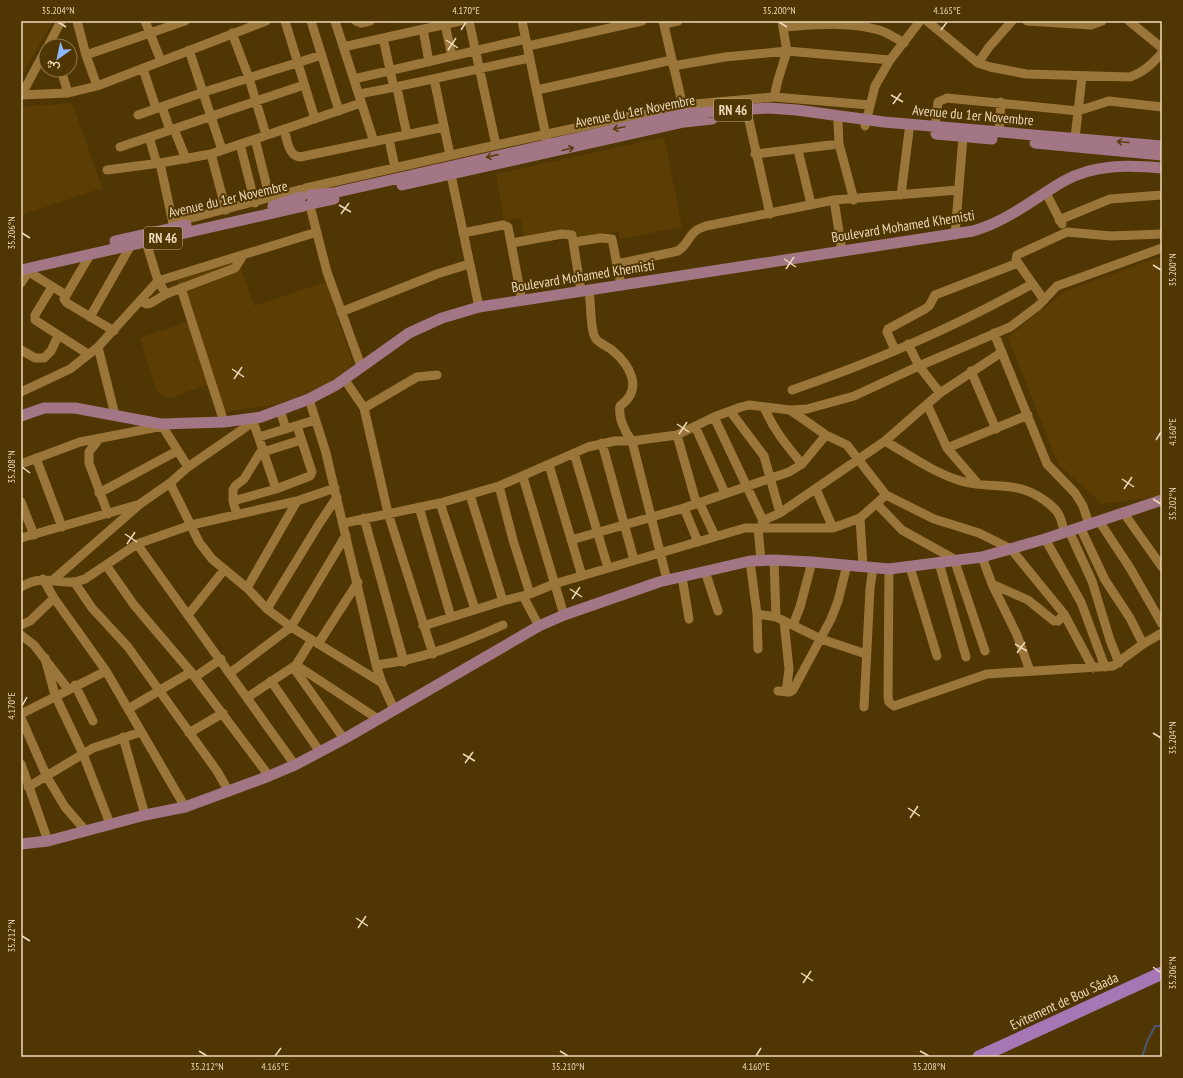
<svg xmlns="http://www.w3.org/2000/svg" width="1183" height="1078" font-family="'PT Sans Narrow',Vazirmatn,sans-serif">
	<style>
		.built { fill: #5c3e04 }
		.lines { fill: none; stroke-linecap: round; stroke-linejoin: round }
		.stream { stroke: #475975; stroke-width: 2 }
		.minor { stroke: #9b763a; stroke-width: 9 }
		.major { stroke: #a27684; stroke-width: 11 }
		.highway { stroke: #a676b5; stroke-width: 13 }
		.oneway { stroke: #583c0f }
		.ticks { fill: none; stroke: #edd9bb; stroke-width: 1.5 }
		.labels { text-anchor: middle; stroke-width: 4; stroke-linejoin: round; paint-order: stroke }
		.shield { fill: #503602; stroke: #bea884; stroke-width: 1 }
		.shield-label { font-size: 13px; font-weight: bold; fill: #edd9bb }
		.street-label { font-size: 14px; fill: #edd9bb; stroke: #503602 }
		.neatline { fill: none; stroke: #edd9bb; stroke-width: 1.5 }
		.ticks-label { font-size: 10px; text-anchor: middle; fill: #edd9bb }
	</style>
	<rect width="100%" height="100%" fill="#503602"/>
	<!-- built -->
	<path class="built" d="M21,21H53L21,78Z
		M72,103L102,188L21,215V107Z
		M664,137L682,227L619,239V232L578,237L576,230L524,237L521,218L504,221L496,174Z
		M1162,256V496L1102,504L1058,464L1008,337L1065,291Z
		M238,260L254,306L325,282L353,363L346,373L321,387L279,404L220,413L210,384L169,398L157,392L140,338L190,321L177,280Z"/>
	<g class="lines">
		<!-- stream -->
		<path class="stream" d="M1142,1057L1147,1042L1155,1026H1162"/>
		<!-- minor -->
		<path class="minor" d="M77,21L86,55L97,86
			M145,21L161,61
			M285,21L315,119
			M311,21L339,111
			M335,21L374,142
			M356,21L361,23L370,21
			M469,21L496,145
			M522,21L547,141
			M663,21L684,111
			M927,21L978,63L990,67L1026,74L1130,77C1144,72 1152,64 1162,53
			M1027,21L1091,25L1102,21
			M1129,21L1162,48
			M445,24L452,56
			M664,24L678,21
			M783,27C814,25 849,21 879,30C888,33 896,38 904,43
			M423,29L429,62
			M232,33L249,78L266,135
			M383,38L394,88
			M48,46L61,21
			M528,46L642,21
			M343,47L460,21
			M189,50L222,150
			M86,55L185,21
			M978,63L989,47L1012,21
			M673,66L725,57L787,51L890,60
			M143,69L156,108
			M61,70L68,93
			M354,79L526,39
			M434,79L450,155
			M397,88L407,135
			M537,90L672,60
			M22,94L46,49
			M359,94C417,84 473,69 530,58
			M21,95L68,93L97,86L266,21
			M774,97L778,80L787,51L782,22
			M162,107L170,130
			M138,115L204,92L322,55
			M748,116L770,214
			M838,122L839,144L854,200
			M865,126L875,86L890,60L920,21
			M935,126L938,102L947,98L1078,111L1109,101L1162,107
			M174,129L186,159
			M284,129C287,139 288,156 300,157L444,127
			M999,132L1001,102
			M149,137L157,164
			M1075,138L1082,77
			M255,139L270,199
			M389,139L395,168
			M240,144L255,203
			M120,147L304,85
			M798,150L811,204
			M211,154L226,210
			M755,154L839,144
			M107,170L160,163
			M451,175L479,307
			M1046,193L1062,224
			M306,194V188L496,145L683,105L774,97L870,105
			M901,195L909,131
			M834,200L842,251
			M310,206L327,272L361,366
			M1059,220L1110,199L1162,195
			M176,222L306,188
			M174,228L160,163L211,154L361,103
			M463,233L503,225L508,227L522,301
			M955,235L963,137
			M146,242L158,281L166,294
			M574,242L601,238L612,239L621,285
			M512,243L562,234L572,235L581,291
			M90,255L64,299L67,303L114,331
			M617,264L678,251C692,241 687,232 706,226L834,200L958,190
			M29,272L66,295
			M21,283L31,268
			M52,287L35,315V320L88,354
			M181,288L224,422
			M589,290C591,301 590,332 596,339C600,344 607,346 612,350C630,365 644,389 620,406C618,418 625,432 632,441L667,580
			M1044,300L1016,260L1017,255L1067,232L1111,236L1162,234
			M141,301L146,304L151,303L166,294L235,268L242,257
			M341,312L437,274L469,264
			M90,317L131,245
			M994,333L1047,464L1075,493L1083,506L1089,524
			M908,344L919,366L940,393
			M98,347L115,415
			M21,350L35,358H44L51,351L58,336
			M895,350L887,332L888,329L925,309L929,306L935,295L1018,263
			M971,371L996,429
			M345,380L364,408L388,513L433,654
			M792,390C874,362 955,327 1032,284
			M21,392L70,369L98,347L158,281L317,232
			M309,399L326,453L376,665L382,683L394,709
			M927,404L947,448L978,484
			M764,407C773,429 787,446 802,464
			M364,408L417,377L437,375
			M280,410L286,429
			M790,410L826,435L847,445L886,495
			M730,411L764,456L780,513
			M714,417L765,525
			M253,421L276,489
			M161,424L188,467
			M695,426L725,493
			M677,435L696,502
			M259,437L315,420
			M99,439L89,452V463L108,514
			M885,441C909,455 934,473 961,481C992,490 1014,479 1044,500C1058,510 1061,515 1064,532
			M602,443L634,560
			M947,448L1028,415
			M574,453L608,568
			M36,458L62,527
			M21,464L80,442L163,426
			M549,465L582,576
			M523,477L564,615
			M170,483L199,542L212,559L247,588L267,609L291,627L382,683
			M499,486L513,540L530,594
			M816,489L833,528
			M99,493L177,451
			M470,495L503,601
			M233,501L276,489L310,476L312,472L297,426
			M21,502L34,535
			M699,502L715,536
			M440,503L475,609
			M877,504L902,530L954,559L985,651
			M419,507L451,617
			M684,508L698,542
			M1123,512L1162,567
			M237,515L233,501V490L235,486L244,479L260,453L301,440
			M364,518L404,662
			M860,518L863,567
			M762,521L780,513L885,441L940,393L1002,352
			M1099,521L1130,568L1162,624
			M344,523L440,503L499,486L588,447L615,441H632L677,435L714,417L741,407L749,405L790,410L807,409L854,396L919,366L1010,327L1038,306L1057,286L1162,248
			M1080,527L1105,580L1130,618L1143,644
			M758,528L761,560
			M1069,531L1092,581L1110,640L1119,663
			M21,538L137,505
			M1045,539L1081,602L1105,667
			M571,540L684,508L789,472L802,464L826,435
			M137,544L295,765
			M982,557L992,584L1017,635L1030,671
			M774,560L776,617
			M750,561L757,614L758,649
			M939,563L966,657
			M106,565L134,605L191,672L269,776
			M910,567L937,656
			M889,569L888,697L889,702L894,706L987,674L1113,666L1143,644L1162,633
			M705,571L718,611
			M682,577L689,619
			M43,579L54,598L106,671L185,807
			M53,580L140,504L170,483L188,467L259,418
			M75,583L92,608L128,647L217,771L229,792
			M992,584L1028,600L1054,621H1058L1064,614
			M21,587C47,571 60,589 85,579L137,544L191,525L297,501L335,488
			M247,588L297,501
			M523,596L539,626
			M267,609L319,524L337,497
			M757,614L776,617L821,639L866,654
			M188,615L224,570
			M784,621L789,669L786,692
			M21,625L30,621L54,598
			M793,625L800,607L812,562
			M423,626L503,601L530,594L554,584L745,528H833L860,518L886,495L934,519L979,533L1011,549L1064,614L1093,668
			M21,635L34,645L68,689
			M318,644L358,582
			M45,658L55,695L83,754L110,824
			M296,665L378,719
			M376,665C422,660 462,643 503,625
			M293,667L344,739
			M230,673L291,627L346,535
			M195,677L221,659
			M271,681L320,752
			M75,685L93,721
			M778,691L790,692L793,690L831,619L838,601L847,565
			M248,697L296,665L311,641
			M864,707L870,589L873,567
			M128,709L191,672
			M21,714L106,671
			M21,718L47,777L65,807L85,830
			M189,733L223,713
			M123,737L145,815
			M21,764L48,841
			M28,787L93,748L141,732"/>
		<!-- major -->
		<path class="major" d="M936,134L992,139
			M1035,143L1162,155
			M402,185L684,122L712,119
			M310,195L333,193L684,114L768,108L797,110L884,122L1162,146
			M311,204L334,199
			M273,206L301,197
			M115,241L186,225
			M21,270L304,206
			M21,416L44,408H75L161,424L224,422L261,417L309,399L336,385L409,333L442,318L479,307L973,231C1008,221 1033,199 1064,181C1094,164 1129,165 1162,168
			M21,844L48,841L145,815L185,807L269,776L295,765L344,739L539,626L564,615L659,582L750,561L774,560L812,562L889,569L982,557L1045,539L1162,500"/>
		<!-- highway -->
		<path class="highway" d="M979,1057L1162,973"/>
	</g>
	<!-- one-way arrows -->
	<defs><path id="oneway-shaft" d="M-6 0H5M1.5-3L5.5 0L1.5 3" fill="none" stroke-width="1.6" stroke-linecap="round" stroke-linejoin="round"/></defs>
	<g class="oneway">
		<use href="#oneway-shaft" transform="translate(619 128) rotate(168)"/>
		<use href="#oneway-shaft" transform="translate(1123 142) rotate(-175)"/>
		<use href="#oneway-shaft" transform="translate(568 149) rotate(-14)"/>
		<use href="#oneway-shaft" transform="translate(492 156) rotate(167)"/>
	</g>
	<!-- ticks -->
	<path class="ticks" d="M58,22L66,27M779,22L787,27M461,30L466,22M941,30L947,22M446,40L458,48M448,50L456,38M891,95L903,102M893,104L901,93M339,205L351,212M341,214L349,203M22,233L30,238M784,259L796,267M1153,265L1161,270M786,269L794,257M232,369L244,377M234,379L242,367M677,424L689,432M679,434L687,422M1156,440L1161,432M22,467L30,473M1122,479L1134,487M1124,489L1132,477M1153,499L1161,504M125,534L137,542M127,544L135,532M570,589L582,597M572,599L580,587M1015,644L1027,651M1017,653L1025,642M22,706L27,697M1153,733L1161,738M463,754L475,761M465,763L473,752M908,808L920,816M910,818L918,806M356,918L368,926M358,928L366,916M22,936L30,941M1153,967L1161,973M801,973L813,981M803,983L811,971M199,1051L207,1056M560,1051L568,1056M920,1051L929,1056M275,1056L281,1048M756,1056L761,1048"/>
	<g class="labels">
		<!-- shield labels -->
		<g class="shield">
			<rect x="714" y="99" width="38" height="22" rx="3"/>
			<rect x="144" y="227" width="38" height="22" rx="3"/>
		</g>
		<g class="shield-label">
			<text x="733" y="115">RN 46</text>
			<text x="163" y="243">RN 46</text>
		</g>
		<!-- street labels -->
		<g class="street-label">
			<text transform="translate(635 111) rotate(-11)" y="5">Avenue du 1er Novembre</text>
			<text transform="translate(973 115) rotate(5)" y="5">Avenue du 1er Novembre</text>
			<text transform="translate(228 199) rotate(-13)" y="5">Avenue du 1er Novembre</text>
			<text transform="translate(903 226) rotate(-9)" y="5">Boulevard Mohamed Khemisti</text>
			<text transform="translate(583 276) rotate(-9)" y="5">Boulevard Mohamed Khemisti</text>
			<text transform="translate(1064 1001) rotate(-25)" y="5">Evitement de Bou Sâada</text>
		</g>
	</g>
	<!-- border -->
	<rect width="1183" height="1078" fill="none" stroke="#503602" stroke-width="44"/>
	<!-- north arrow -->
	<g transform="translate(58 58) rotate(213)"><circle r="19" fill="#503602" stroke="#8f774c"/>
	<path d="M0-3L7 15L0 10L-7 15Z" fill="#8bb9fc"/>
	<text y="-6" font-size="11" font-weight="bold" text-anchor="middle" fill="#edd9bb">ش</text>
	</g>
	<rect x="22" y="22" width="1139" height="1034" class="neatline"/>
	<g class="ticks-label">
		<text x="58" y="14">35.204°N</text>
		<text x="466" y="14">4.170°E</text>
		<text x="779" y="14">35.200°N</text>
		<text x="947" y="14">4.165°E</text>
		<text transform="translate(11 233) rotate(-90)" y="4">35.206°N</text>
		<text transform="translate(1172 270) rotate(-90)" y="4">35.200°N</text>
		<text transform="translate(1172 432) rotate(-90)" y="4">4.160°E</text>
		<text transform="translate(11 467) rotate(-90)" y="4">35.208°N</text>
		<text transform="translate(1172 504) rotate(-90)" y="4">35.202°N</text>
		<text transform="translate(11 706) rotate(-90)" y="4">4.170°E</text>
		<text transform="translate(1172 738) rotate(-90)" y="4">35.204°N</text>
		<text transform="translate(11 936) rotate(-90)" y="4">35.212°N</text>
		<text transform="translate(1172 973) rotate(-90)" y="4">35.206°N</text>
		<text x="207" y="1070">35.212°N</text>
		<text x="275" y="1070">4.165°E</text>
		<text x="568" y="1070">35.210°N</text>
		<text x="756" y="1070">4.160°E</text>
		<text x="929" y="1070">35.208°N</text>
	</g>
</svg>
